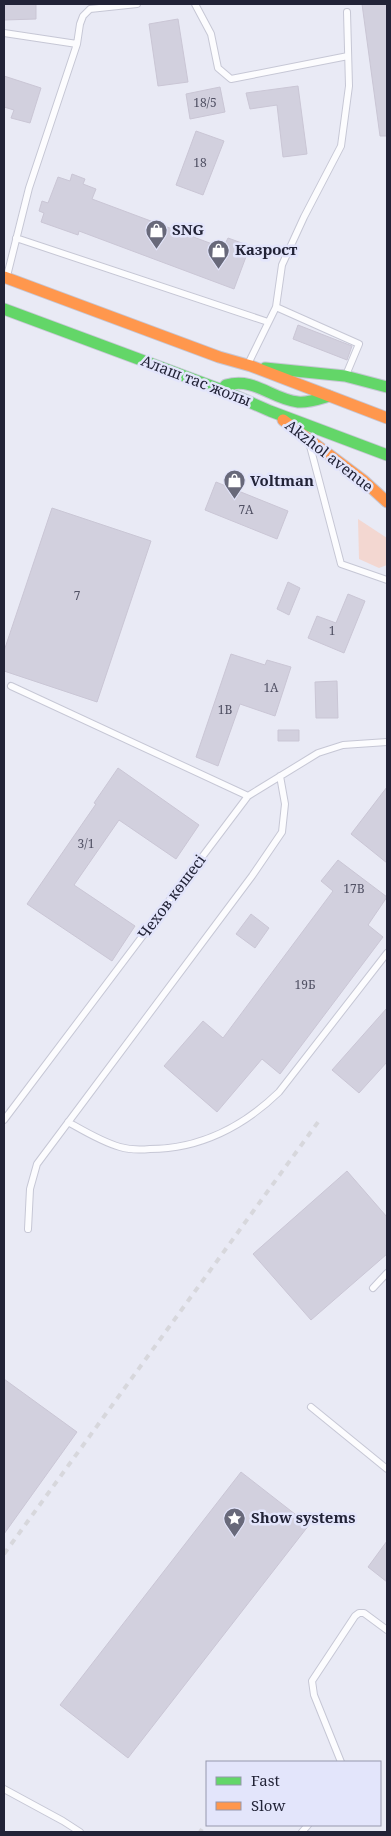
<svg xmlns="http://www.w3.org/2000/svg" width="391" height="1836" font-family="'Noto Serif',serif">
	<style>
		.green { fill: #f3d7d1 }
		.building { fill: #d2d0de; stroke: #cac6d5 }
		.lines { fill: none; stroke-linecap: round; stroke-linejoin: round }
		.lane-casing { stroke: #c6c7d5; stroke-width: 8 }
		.fast-casing { stroke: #c6c7d5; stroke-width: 13 }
		.slow-casing { stroke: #c6c7d5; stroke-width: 13 }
		.lane { stroke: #fcfcfe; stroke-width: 6 }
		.fast { stroke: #63d668; stroke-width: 11 }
		.slow { stroke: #ff974d; stroke-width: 11 }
		.rail { stroke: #d7d7dc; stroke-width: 4; stroke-dasharray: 6 6; stroke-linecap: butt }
		.labels { text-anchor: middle; stroke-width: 5; stroke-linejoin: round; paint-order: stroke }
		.number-label { font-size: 12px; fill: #515164 }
		.poi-label { font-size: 15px; font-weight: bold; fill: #222337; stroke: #e3e5fb; text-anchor: start }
		.street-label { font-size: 15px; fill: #222337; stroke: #e3e5fb }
	</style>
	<rect width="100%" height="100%" fill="#e9eaf5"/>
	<!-- green -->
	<path class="green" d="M358,519L387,538V565L379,568L359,559Z"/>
	<!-- building -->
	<path class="building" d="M4,4H36V19L4,20Z
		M362,4H387V136H380Z
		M178,19L188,82L158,86L149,24Z
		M4,76L41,88L30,123L11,118L14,110L4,107Z
		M298,86L307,154L283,157L277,105L250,109L246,93Z
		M220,87L225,112L190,119L186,94Z
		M196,131L224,141L203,195L176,185Z
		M72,174L85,179L83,184L96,189L92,199L223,248L228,238L250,246L234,289L79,231L78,235L41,222L44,213L39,211L42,201L48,203L58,177L70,181Z
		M298,325L352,346L347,360L293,339Z
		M216,482L288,511L277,539L205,510Z
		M52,508L151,541L97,702L4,671V651Z
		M288,582L300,588L289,615L277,609Z
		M348,594L365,601L344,653L308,638L317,616L336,623Z
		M231,654L265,665L267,660L291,667L275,716L240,704L218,766L196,757Z
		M337,681L338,718H316L315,682Z
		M278,730H299V741H278Z
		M118,768L199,825L176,859L119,820L74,885L135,926L112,961L27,904L96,804L94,803Z
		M387,787V863L351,834Z
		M338,860L387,897L368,925L383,937L280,1074L262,1059L217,1112L164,1066L203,1021L223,1038L333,891L321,881Z
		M251,914L269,928L255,948L236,934Z
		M387,1008V1062L359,1093L332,1070Z
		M347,1171L387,1217V1254L311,1320L253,1254Z
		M4,1379L77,1432L4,1534Z
		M241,1472L309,1525L128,1758L60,1705Z
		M387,1541V1582L368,1567Z"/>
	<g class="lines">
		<defs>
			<path id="lane" d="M195,4L211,34L218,68L231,79L348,56
				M4,33L77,44
				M16,238L268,322
				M7,276L29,188L77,44L80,24L83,16L90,9L137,4
				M276,307L359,344L346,375
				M248,364L276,307L282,265L304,217L341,146L349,86L347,12
				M310,446L341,564L387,580
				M11,686L248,796
				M4,1120L248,796L318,753L343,745L387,742
				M68,1122C84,1131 102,1142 120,1147C130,1150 140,1150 150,1149C200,1149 244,1126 279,1092L387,953
				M28,1229L30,1189L37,1164L252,876L282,832L285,804L280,776
				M373,1288L387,1273
				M311,1407L387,1469
				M341,1762L314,1695L312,1681L355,1616L359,1613H364L387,1630
				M4,1789L63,1821L80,1832
				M302,1832L308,1825"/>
			<path id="fast" d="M4,309L222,390L270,411L387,455
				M265,368L345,376L387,387
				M222,390L226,385C255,377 271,399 298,402C308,403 319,399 329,396"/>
			<path id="slow" d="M4,277L219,357L251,366L387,418
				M283,420L364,481L387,502"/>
		</defs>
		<!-- lane casing -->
		<use href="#lane" class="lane-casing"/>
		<!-- fast casing -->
		<use href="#fast" class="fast-casing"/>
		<!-- slow casing -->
		<use href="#slow" class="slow-casing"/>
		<!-- lane -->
		<use href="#lane" class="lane"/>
		<!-- fast -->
		<use href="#fast" class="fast"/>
		<!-- slow -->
		<use href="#slow" class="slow"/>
		<!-- rail -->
		<path class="rail" d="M4,1554L321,1118
			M200,1832L202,1829"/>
	</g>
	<!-- icons -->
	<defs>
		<symbol id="shop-pin" viewBox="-11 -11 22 30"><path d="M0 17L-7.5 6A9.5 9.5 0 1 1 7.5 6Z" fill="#68697a" stroke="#e3e5fb"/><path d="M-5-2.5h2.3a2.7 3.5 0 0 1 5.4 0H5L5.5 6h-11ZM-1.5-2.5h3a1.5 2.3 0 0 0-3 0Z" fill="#fff"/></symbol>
		<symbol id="sight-pin" viewBox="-11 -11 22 30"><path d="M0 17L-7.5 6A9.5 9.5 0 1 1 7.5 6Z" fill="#68697a" stroke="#e3e5fb"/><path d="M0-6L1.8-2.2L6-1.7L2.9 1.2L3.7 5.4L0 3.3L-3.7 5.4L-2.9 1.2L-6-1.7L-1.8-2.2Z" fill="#fff"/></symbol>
	</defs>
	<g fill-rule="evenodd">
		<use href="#shop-pin" x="144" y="218" width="25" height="34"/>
		<use href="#shop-pin" x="206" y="238" width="25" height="34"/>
		<use href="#shop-pin" x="222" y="468" width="25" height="34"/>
		<use href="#sight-pin" x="222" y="1506" width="25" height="34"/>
	</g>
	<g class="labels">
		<!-- number labels -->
		<g class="number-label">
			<text x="205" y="107">18/5</text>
			<text x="200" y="167">18</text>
			<text x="246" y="514">7А</text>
			<text x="77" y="600">7</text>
			<text x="332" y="635">1</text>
			<text x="271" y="692">1А</text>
			<text x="225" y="714">1В</text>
			<text x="86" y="848">3/1</text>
			<text x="354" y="893">17В</text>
			<text x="305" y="989">19Б</text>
		</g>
		<!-- poi labels -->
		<g class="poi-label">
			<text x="172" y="235">SNG</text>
			<text x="235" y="255">Казрост</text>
			<text x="250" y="486">Voltman</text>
			<text x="251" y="1523">Show systems</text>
		</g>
		<!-- street labels -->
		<g class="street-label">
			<text transform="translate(196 381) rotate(21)" y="5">Алаш тас жолы</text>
			<text transform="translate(329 456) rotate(38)" y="5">Akzhol avenue</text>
			<text transform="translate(172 897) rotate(-53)" y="5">Чехов көшесі</text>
		</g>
	</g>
	<!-- border -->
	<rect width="391" height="1836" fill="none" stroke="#222337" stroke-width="10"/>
	<!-- legend -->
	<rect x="206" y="1761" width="175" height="65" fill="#e3e5fb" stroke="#9697ad"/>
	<rect x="216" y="1777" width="25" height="8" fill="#63d668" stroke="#9697ad"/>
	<text x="251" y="1786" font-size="15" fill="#222337">Fast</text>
	<rect x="216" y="1802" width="25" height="8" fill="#ff974d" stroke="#9697ad"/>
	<text x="251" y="1811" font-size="15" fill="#222337">Slow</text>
</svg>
